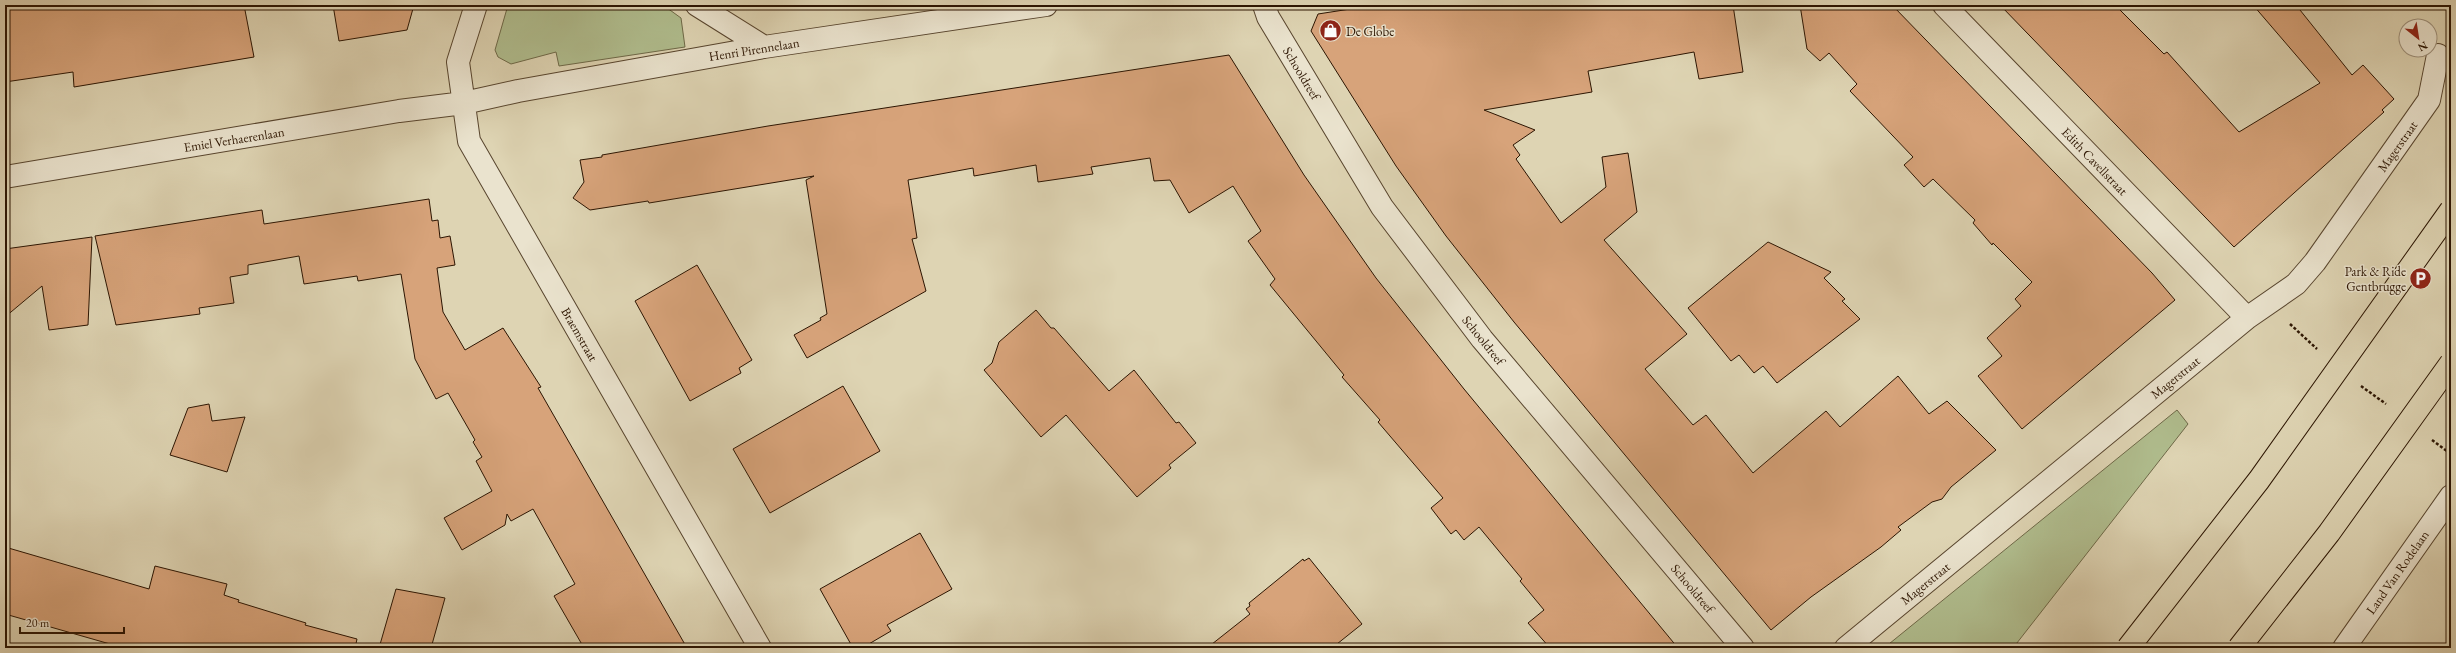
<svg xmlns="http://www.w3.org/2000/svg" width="2456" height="653" font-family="'EB Garamond',serif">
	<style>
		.green { fill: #b0bd8e; stroke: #6e6948 }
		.building { fill: #d7a37a; stroke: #2c1502 }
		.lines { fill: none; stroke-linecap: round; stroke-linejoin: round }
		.minor-casing { stroke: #58452e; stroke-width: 24 }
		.path { stroke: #2c1502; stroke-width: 2.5; stroke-dasharray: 3 2; stroke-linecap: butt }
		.minor { stroke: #eae3ce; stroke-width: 22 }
		.highway-bridge-casing { stroke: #2c1502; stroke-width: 24; stroke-linecap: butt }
		.highway-bridge { stroke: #ded4b3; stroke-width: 22 }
		.labels { text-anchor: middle; stroke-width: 3; stroke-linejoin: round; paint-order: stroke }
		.poi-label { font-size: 13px; fill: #2c1502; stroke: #eae3ce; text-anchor: start }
		.street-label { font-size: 13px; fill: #2c1502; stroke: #eae3ce }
	</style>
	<rect width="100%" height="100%" fill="#ded4b3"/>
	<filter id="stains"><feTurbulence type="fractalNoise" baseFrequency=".005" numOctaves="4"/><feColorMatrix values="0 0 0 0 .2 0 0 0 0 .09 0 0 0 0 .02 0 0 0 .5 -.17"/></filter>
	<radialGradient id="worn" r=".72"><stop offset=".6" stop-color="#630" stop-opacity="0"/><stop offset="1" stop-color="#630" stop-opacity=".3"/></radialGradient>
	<!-- green -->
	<path class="green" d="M508,5H663L681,18L685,47L559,66L556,52L511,64L498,57L495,50Z
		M2177,410L2188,424L2013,648H1884Z"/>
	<!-- building -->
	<path class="building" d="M17,5H244L254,57L74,87L73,72L5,82V7Z
		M333,5H414L407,30L339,41Z
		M1376,5H1733L1743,72L1699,79L1694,52L1588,71L1592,92L1484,110L1535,130L1513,145L1520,155L1516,159L1561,223L1606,187L1602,157L1628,153L1637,212L1604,240L1687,334L1645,369L1693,425L1706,415L1753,473L1826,411L1840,427L1898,376L1929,414L1947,401L1996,450L1951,487L1942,499L1932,502L1898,527L1901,530L1881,547L1811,597L1771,630L1514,322L1446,236L1396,166L1311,31L1318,14Z
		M1800,5H1892L2152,273L2175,300L2022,429L1978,376L2002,356L1987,338L2021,306L2015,299L2032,282L1993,243L1992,245L1973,223L1975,220L1933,179L1924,187L1904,165L1913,157L1850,91L1857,84L1829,53L1820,61L1807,49Z
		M2000,5H2115L2164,54L2167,52L2239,132L2320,83L2253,5H2296L2352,75L2363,65L2394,99L2382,110L2384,112L2234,247Z
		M1229,55L1304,175L1376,278L1464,389L1678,648H1550L1528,623L1544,610L1520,581L1522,579L1479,527L1464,540L1456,530L1451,534L1431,508L1443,498L1378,422L1380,420L1342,377L1344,375L1270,285L1275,279L1248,241L1261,231L1233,186L1189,213L1170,180L1154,181L1150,158L1091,167L1093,174L1038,182L1036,165L974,176L973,168L908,180L917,238L912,239L926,291L807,358L794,335L821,320L820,318L827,314L806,180L814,176L649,203L648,201L590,210L573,198L584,182L580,160L602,157V155L768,126Z
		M429,199L432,221L438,220L440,238L450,236L455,265L437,268L443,312L465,350L503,328L541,387L538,388L687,648H584L554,596L575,584L533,509L511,521L507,514L505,525L462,550L444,518L492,491L476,461L482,457L473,442L475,440L448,393L436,399L415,359L401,274L358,281L357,276L304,284L299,256L248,265V274L230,277L234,303L199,308L200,314L116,325L95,236L262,210L264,224Z
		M92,237L88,325L49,330L42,286L5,317V249Z
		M1768,242L1831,272L1824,278L1845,299L1842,301L1860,319L1777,383L1763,366L1754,373L1739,355L1731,361L1688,308Z
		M697,265L752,360L739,368L741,373L690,401L635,301Z
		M1036,310L1051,328H1054L1109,391L1134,370L1176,423L1179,422L1196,443L1169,465L1171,468L1137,497L1066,415L1041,437L984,370L992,363L999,342Z
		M843,386L880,451L770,513L733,449Z
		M209,404L212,421L245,417L227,472L170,455L188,408Z
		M920,533L952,589L887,625L891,631L862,648H853L820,589Z
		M5,547L149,589L155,566L227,584L224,595L239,600L238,602L306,623L305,625L357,639L355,648H124L5,614Z
		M1309,558L1362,624L1332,648H1207L1250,614L1246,609L1250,606L1249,603L1303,559L1304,561Z
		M396,589L445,598L431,648H379Z"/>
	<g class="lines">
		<defs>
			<path id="minor" d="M476,5L458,62L469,141L760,648
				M697,5L764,47
				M1264,5L1268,17L1382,207L1482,339L1743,648
				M1944,5L2247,318
				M5,177L399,111L464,103L518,91L764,47L1046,5
				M1846,648L2247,318L2296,284L2315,262L2429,100L2438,55
				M2344,648L2451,496"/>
		</defs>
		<!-- minor casing -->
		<use href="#minor" class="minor-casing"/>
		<!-- path -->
		<path class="path" d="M2290,324L2317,349
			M2361,386L2386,404
			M2432,440L2451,454"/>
		<!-- minor -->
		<use href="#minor" class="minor"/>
		<defs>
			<path id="highway-bridge" d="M2128,648L2259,480L2451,210
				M2239,648L2329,533L2451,363"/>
		</defs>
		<!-- highway-bridge casing -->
		<use href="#highway-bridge" class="highway-bridge-casing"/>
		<!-- highway-bridge -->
		<use href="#highway-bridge" class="highway-bridge"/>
	</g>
	<!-- icons -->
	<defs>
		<symbol id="shop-disc" viewBox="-11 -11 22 22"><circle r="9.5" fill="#8f2418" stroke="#eae3ce"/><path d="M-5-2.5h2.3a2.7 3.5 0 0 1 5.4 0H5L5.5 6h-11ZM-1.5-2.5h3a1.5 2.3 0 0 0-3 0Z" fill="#fff"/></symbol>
		<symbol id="parking-disc" viewBox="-11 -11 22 22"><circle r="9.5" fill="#8f2418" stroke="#eae3ce"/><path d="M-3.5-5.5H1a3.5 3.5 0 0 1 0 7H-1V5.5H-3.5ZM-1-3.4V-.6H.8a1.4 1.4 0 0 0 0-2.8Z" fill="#fff"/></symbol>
	</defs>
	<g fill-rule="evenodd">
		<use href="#shop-disc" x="1318" y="18" width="25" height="25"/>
		<use href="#parking-disc" x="2408" y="266" width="25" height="25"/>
	</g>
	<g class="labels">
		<!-- poi labels -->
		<g class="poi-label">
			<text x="1346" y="36">De Globe</text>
			<text x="2406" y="276" text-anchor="end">Park &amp; Ride<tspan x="2406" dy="15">Gentbrugge</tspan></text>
		</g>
		<!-- street labels -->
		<g class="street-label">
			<text transform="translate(754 49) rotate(-9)" y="5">Henri Pirennelaan</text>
			<text transform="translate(1302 73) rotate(59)" y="5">Schooldreef</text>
			<text transform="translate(234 139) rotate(-9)" y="5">Emiel Verhaerenlaan</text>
			<text transform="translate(2397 146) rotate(-55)" y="5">Magerstraat</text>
			<text transform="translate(2095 161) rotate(46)" y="5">Edith Cavellstraat</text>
			<text transform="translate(580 334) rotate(60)" y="5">Braemstraat</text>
			<text transform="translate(1484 340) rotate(51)" y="5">Schooldreef</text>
			<text transform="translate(2175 377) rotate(-39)" y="5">Magerstraat</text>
			<text transform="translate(2397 572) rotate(-55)" y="5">Land Van Rodelaan</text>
			<text transform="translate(1925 583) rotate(-39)" y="5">Magerstraat</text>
			<text transform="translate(1693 588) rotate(50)" y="5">Schooldreef</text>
		</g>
	</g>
	<!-- margin -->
	<rect width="2456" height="653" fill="none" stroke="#ded4b3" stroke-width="20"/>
	<rect x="6" y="6" width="2444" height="641" fill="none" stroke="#2c1502" stroke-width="2"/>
	<rect x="10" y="10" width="2436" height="633" fill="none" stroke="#2c1502"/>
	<!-- north arrow -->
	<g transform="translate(2418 38) rotate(150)"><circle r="19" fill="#eae3ce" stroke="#9e917c"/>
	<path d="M0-3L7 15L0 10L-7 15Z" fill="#8f2418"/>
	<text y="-6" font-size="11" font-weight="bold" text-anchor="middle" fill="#2c1502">N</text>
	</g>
	<!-- scale -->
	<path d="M20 627v6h104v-6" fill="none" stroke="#2c1502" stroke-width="2"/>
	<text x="26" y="627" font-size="12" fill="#2c1502" stroke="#eae3ce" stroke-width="3" paint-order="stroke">20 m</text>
	<rect width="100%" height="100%" filter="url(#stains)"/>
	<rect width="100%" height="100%" fill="url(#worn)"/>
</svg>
